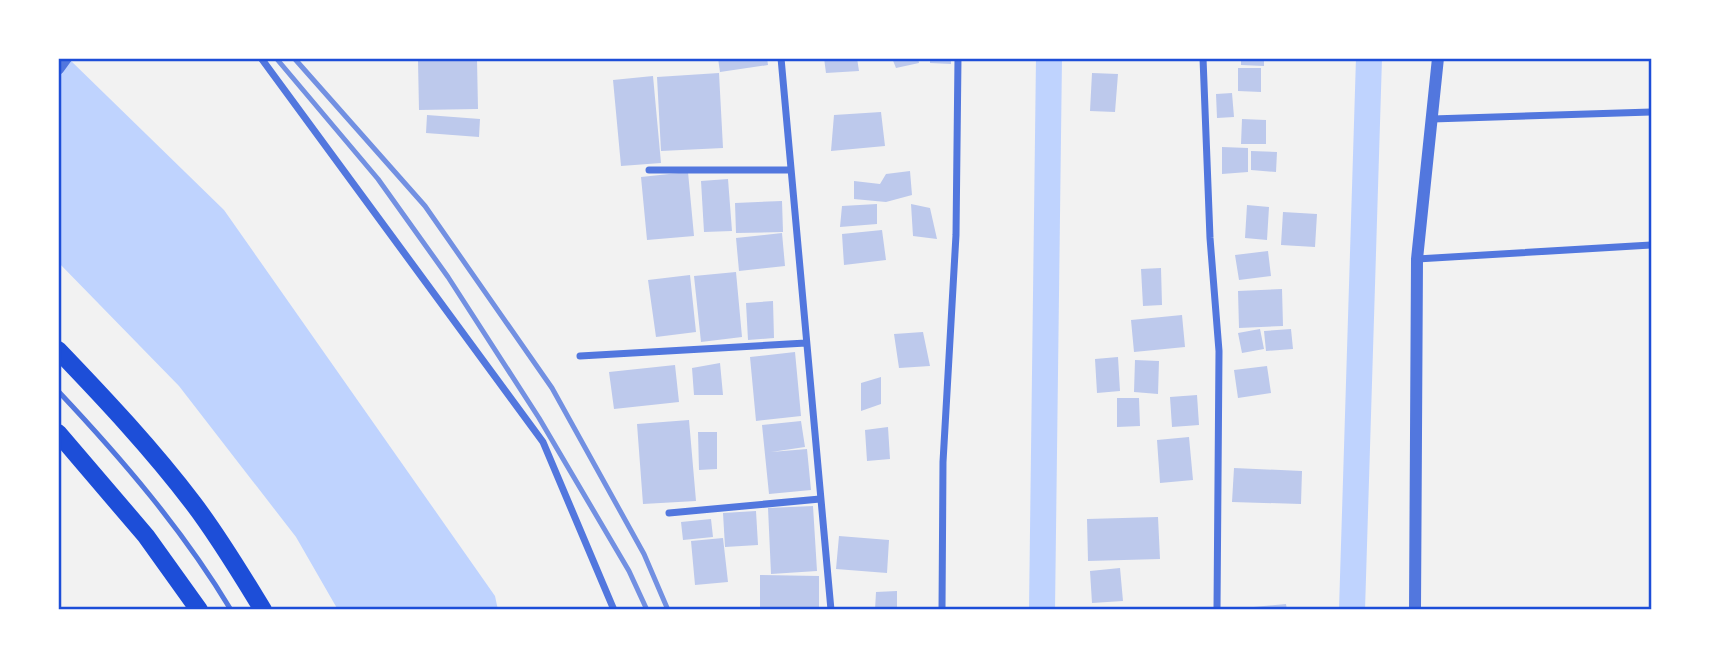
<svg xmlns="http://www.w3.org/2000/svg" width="1709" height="668" font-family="'Times New Roman',serif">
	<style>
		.water { fill: #bfd3fe }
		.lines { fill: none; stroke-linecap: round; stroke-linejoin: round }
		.canal { stroke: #bfd3fe; stroke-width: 26 }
		.building { fill: #bdc9ec }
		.service { stroke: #5277de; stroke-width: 5 }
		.minor { stroke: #5277de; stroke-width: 7 }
		.tertiary { stroke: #5277de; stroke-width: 12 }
		.primary { stroke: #1d4ed8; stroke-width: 18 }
		.rail { stroke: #7290e2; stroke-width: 5 }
		.neatline { fill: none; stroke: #1d4ed8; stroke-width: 2.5 }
	</style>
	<rect width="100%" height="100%" fill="#f2f2f2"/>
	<!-- water -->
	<path class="water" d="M58,58H68L224,210L495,596L498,610H338L296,537L179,386L58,262Z"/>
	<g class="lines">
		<!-- canal -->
		<path class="canal" d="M1042,610L1049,58
			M1352,610L1369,58"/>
	</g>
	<!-- building -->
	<path class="building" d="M718,58H767L768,65L720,72Z
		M824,58H857L859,71L826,73Z
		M892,58H918L919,63L896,68Z
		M930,58H951V64L930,63Z
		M1241,58H1264V66L1241,65Z
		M477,60L478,109L419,110L418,61Z
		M1238,68H1261V92L1238,91Z
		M719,73L723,148L661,151L657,77Z
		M1092,73L1118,74L1115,112L1090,111Z
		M653,76L661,163L621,166L613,80Z
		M1232,93L1234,117L1217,118L1216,94Z
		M881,112L885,146L831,151L834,115Z
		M427,115L480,119L479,137L426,133Z
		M1242,119L1266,120V144H1241Z
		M1222,147L1248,148V172L1222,174Z
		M1251,151L1277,152L1276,172L1251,170Z
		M910,171L912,195L886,202L854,199V181L880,184L886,174Z
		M688,172L694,236L647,240L641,177Z
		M728,179L732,231L704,232L701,181Z
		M782,201L783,232L736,233L735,203Z
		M877,204V224L840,227L842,206Z
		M911,204L930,208L937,239L913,236Z
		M1247,205L1269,207L1267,240L1245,238Z
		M1283,212L1317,214L1315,247L1281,245Z
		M882,230L886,260L844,265L842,234Z
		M782,233L785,266L739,271L736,238Z
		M1268,251L1271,276L1239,280L1235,255Z
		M1161,268L1162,305L1143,306L1141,269Z
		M736,272L742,337L701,342L694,276Z
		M690,275L696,332L656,337L648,280Z
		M1282,289L1283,326L1239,328L1238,291Z
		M773,301L774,338L748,340L746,303Z
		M1182,315L1185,347L1134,352L1131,320Z
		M1260,329L1264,349L1242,353L1238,333Z
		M1291,329L1293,349L1266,351L1264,331Z
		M923,332L930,366L899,368L894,334Z
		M795,352L801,416L756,421L750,357Z
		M1118,357L1120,391L1097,393L1095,359Z
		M1135,360L1159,361L1158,394L1134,392Z
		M720,363L723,395H694L692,368Z
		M675,365L679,402L614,409L609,372Z
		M1267,366L1271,393L1238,398L1234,370Z
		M881,377V404L861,411V383Z
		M1197,395L1199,425L1172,427L1170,397Z
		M1117,398H1139L1140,426L1117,427Z
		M689,420L696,501L643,504L637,424Z
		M801,421L805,447L771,452L807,449L811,490L769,494L762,425Z
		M888,427L890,459L867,461L865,430Z
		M698,432H717V469L699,470Z
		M1189,437L1193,480L1160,483L1157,440Z
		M1234,468L1302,471L1301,504L1232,502Z
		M813,506L817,571L771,574L768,508Z
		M756,511L758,545L725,547L723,513Z
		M1158,517L1160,559L1088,561L1087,519Z
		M711,519L713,537L683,540L681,522Z
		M839,536L889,540L887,573L836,569Z
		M723,538L728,582L695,585L691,541Z
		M1120,568L1123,601L1092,603L1090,571Z
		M760,575L819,576V610H760Z
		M897,591V610H875L876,592Z
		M1286,604L1287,610H1243V608Z"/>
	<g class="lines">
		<!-- service -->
		<path class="service" d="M58,391C122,459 183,530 231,610"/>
		<!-- minor -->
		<path class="minor" d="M261,58L543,442L614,610
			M781,58L831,610
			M1203,58L1210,238L1219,351L1217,610
			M1432,119L1651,112
			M649,170H790
			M1417,259L1651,245
			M580,356L806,343
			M669,513L820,499
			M942,610L943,462L956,235L958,58"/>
		<!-- tertiary -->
		<path class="tertiary" d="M58,69L66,58
			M1415,610L1417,259L1438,58"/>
		<!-- primary -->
		<path class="primary" d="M58,350C105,399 152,449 193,503C219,537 241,574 263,610
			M58,433L146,536L199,610"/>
		<!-- rail -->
		<path class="rail" d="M276,58L378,179L448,277L539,418L629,571L647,610
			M294,58L425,206L552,388L644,554L668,610"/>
	</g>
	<!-- border -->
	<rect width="1709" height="668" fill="none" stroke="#ffffff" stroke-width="119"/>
	<rect x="60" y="60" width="1590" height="548" class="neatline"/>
</svg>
